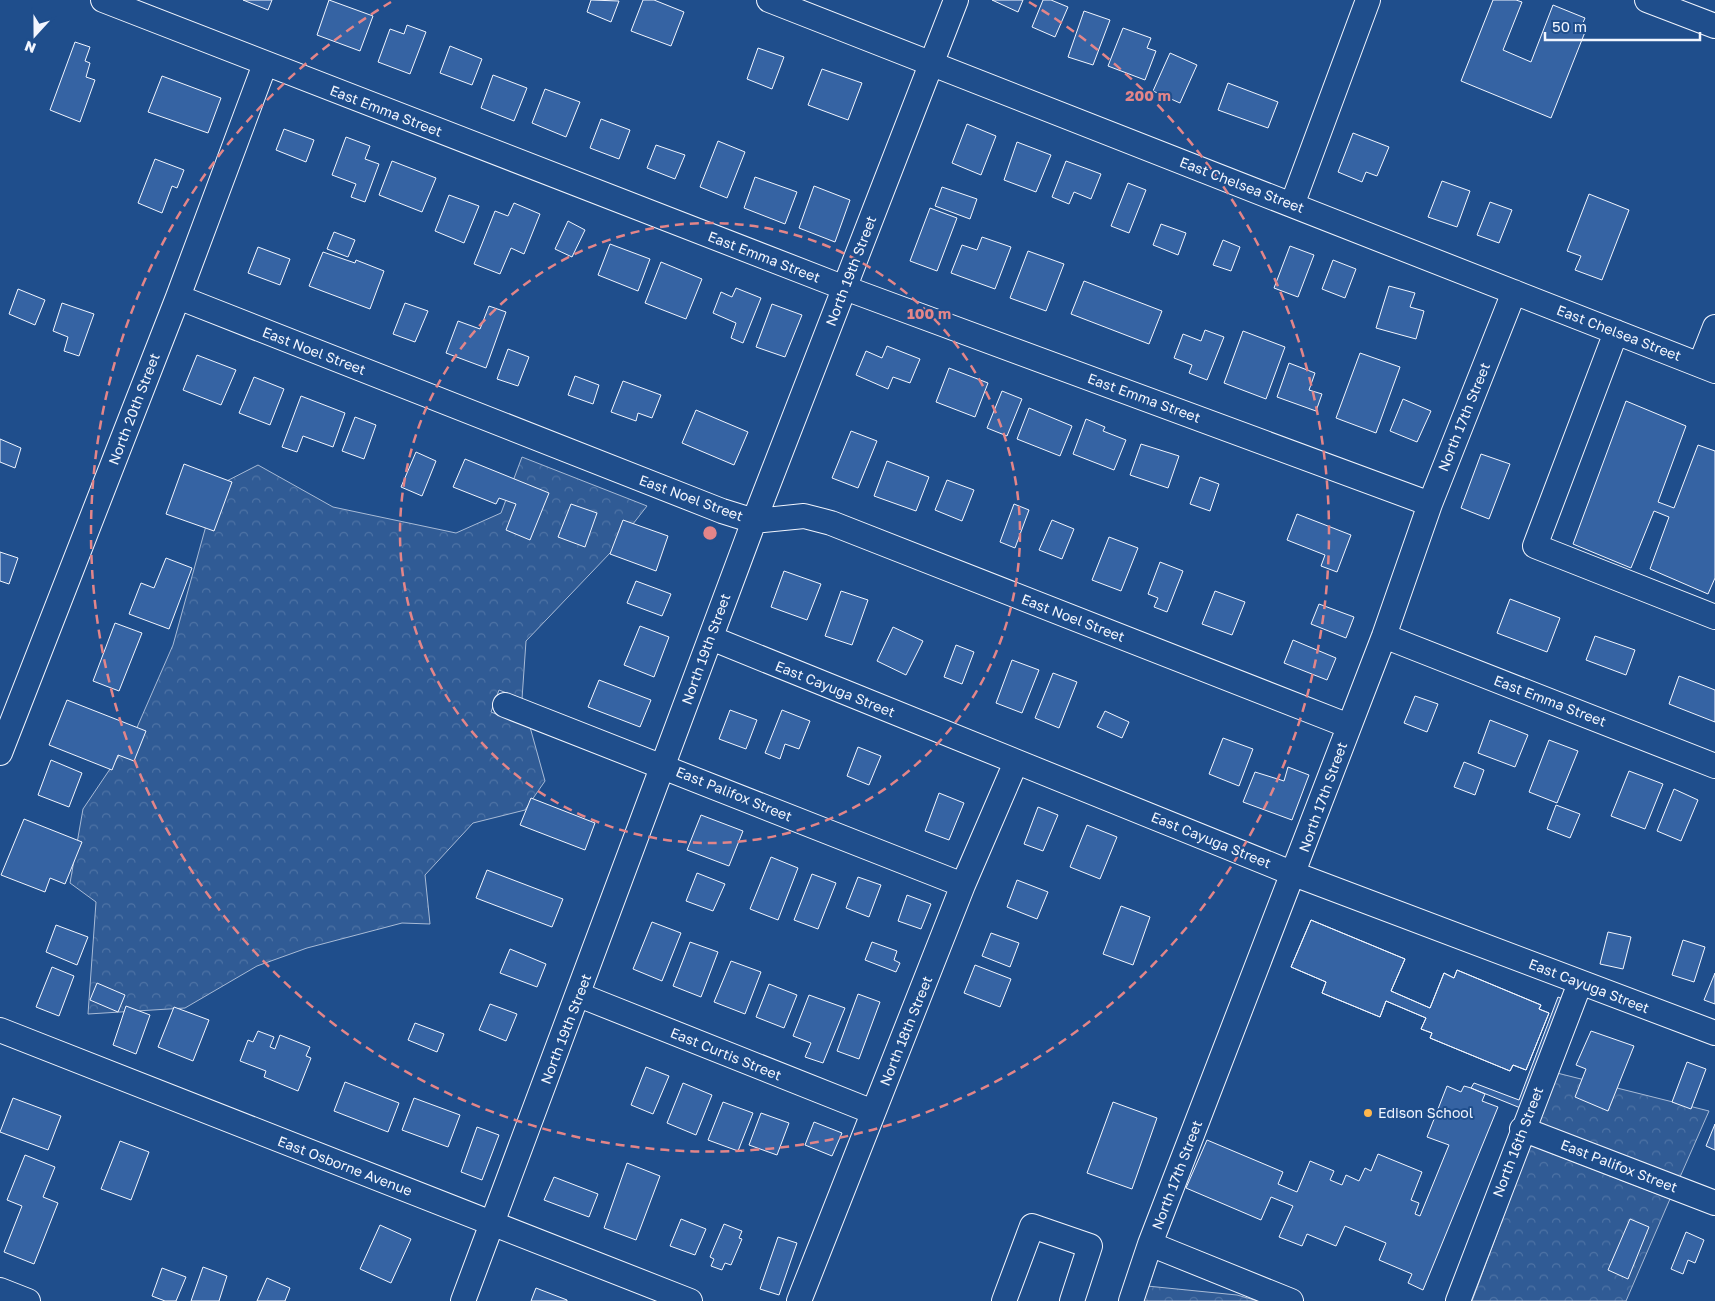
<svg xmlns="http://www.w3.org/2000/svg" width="1715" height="1301" font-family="'Golos Text',sans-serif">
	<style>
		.forest { fill: url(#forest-crowns); stroke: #a8bbd7 }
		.building { fill: #3563a3; stroke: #f2f6ff }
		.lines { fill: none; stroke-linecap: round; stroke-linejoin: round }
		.minor-casing { stroke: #f2f6ff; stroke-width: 26 }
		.minor { stroke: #1f4e8c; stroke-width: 24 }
		.ring { fill: none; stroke: #e38589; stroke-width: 2.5; stroke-dasharray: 9 6 }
		.poi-dot { fill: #ffb74d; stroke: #1f4e8c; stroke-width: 2 }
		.labels { text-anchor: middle; stroke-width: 4; stroke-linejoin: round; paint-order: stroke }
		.street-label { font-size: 14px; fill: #f2f6ff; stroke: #1f4e8c }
		.poi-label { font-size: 14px; fill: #f2f6ff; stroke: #1f4e8c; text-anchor: start }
		.centre { fill: #e38589; stroke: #1f4e8c; stroke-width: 2.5 }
		.ring-label { font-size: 15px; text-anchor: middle; font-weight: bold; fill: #e38589; stroke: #1f4e8c; stroke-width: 4; stroke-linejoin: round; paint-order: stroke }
	</style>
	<defs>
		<pattern id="forest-crowns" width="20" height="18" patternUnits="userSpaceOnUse" patternTransform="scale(1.25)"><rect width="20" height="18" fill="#305b95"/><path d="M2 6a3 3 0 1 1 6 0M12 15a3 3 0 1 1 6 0" fill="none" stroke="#4e73a5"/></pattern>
	</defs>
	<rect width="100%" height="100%" fill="#1f4e8c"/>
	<!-- forest -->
	<path class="forest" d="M522,457L647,506L611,552L526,641L522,699L499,690L491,712L530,727L545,781L525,810L473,823L425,875L430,924L402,923L307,948L257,966L185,1008L88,1014L96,902L70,883L83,809L135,732L173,645L217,486L258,465L333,507L456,533L501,513Z
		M1557,1073L1709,1111L1680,1177L1538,1123Z
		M1530,1145L1670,1199L1626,1301H1472Z
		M1147,1286L1237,1295L1258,1301H1142Z"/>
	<!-- building -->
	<path class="building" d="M243,0H272L268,10Z
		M329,0L373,16L360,51L317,35Z
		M591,0L619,1L611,22L587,12Z
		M643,0H654L684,12L671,46L631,31Z
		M992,0H1023L1018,12Z
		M1043,0H1051L1068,7L1055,37L1032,27Z
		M1493,0H1516L1522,2L1503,50L1531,62L1553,5L1585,18L1582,25L1587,27L1551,118L1461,81Z
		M1084,11L1110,20L1093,65L1068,57Z
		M407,25L426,32L410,74L378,62L390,29L404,34Z
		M1123,28L1151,38L1147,48L1156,51L1145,80L1108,66Z
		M75,42L90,47L85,61L90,63L86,77L95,80L80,122L50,110Z
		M450,46L482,59L472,85L440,73Z
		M758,48L784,57L772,89L747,79Z
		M1170,53L1197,65L1180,103L1153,91Z
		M822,69L862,83L848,120L808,105Z
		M493,75L527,88L514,121L481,108Z
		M162,76L221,98L208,133L148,112Z
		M1228,83L1278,102L1268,128L1218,110Z
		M545,89L580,102L566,137L532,123Z
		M601,119L630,130L619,159L590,148Z
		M967,124L996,136L981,175L952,163Z
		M284,129L314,140L306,162L276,150Z
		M1353,133L1389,147L1377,176L1366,172L1362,182L1338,172Z
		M346,137L370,146L365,159L379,164L365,202L351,197L356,184L332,175Z
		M718,141L745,152L727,198L700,187Z
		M1017,142L1051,155L1036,192L1004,180Z
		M656,145L685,155L675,179L647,168Z
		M155,159L184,170L177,188L172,186L162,213L138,203Z
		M392,161L436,178L422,212L379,195Z
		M1066,161L1101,174L1091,199L1074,192L1069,204L1052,197Z
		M755,177L797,192L785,224L744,208Z
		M1442,181L1470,191L1457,227L1428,217Z
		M1128,183L1146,190L1129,233L1111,226Z
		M814,186L850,200L835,242L799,228Z
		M942,187L977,199L970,219L935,206Z
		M1589,194L1629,210L1602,280L1575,270L1581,256L1567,251Z
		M449,195L479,206L464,243L435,231Z
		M1490,202L1512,210L1499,243L1477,235Z
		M514,203L540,214L524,254L511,248L500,274L474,264L495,211L508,216Z
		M930,208L957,218L937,271L910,261Z
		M568,221L585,230L572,257L555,249Z
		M1161,224L1186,233L1178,255L1153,245Z
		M334,232L355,240L348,257L327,249Z
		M982,237L1011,247L995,289L951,273L962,245L977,250Z
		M1223,240L1240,247L1231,271L1213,265Z
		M610,244L650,259L638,291L598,275Z
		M1290,246L1314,255L1298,297L1274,288Z
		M258,247L290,259L280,285L248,273Z
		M1028,251L1064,264L1046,311L1010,298Z
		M323,252L355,263L356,260L384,271L370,309L309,286Z
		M1333,260L1356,269L1345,298L1322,289Z
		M661,262L702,279L686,319L645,303Z
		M1084,281L1162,311L1149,344L1071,314Z
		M1389,286L1415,293L1410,307L1424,311L1416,339L1376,328Z
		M736,288L761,298L743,343L731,338L736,323L713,313L721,292L732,297Z
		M18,289L45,300L35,325L9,314Z
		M62,303L94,314L79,356L64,351L68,337L53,331Z
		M405,303L428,311L415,342L393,334Z
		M772,304L802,315L785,357L756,347Z
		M489,306L506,312L486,368L446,353L458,321L480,329Z
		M1205,330L1224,337L1207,380L1189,373L1192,365L1174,358L1183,334L1201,341Z
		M1243,331L1285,347L1266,399L1224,383Z
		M887,346L920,359L910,383L893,377L888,389L856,375L866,351L882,358Z
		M508,349L529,357L518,386L497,379Z
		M1360,353L1400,367L1376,433L1336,418Z
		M197,355L236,370L221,405L183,390Z
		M1289,363L1315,373L1309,390L1322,394L1316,411L1277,397Z
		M949,368L988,383L975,417L936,402Z
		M575,376L599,385L593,404L568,395Z
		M254,377L284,389L270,425L239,413Z
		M623,381L661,395L652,418L638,413L636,421L611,412Z
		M1002,391L1022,399L1007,436L987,428Z
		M301,396L345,413L333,447L303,436L297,452L282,447Z
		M1403,399L1431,411L1417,442L1390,431Z
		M1626,401L1686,426L1658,502L1674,508L1698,445L1715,451V578L1708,594L1650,569L1669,517L1654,511L1631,568L1573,544Z
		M1029,408L1072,426L1060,456L1017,439Z
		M696,410L748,432L734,465L682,443Z
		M355,417L376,425L364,459L342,451Z
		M1086,419L1105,427L1103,431L1126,440L1114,470L1073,454Z
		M851,431L877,441L858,488L832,478Z
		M0,439L21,448L15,468L0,462Z
		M1141,444L1179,456L1168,488L1130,475Z
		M416,452L436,461L422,496L401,487Z
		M1481,454L1510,464L1489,519L1461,508Z
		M465,459L549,493L530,540L506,530L516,504L499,498L496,504L453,487Z
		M887,461L929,477L916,511L874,496Z
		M184,464L232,482L214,531L166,514Z
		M1200,477L1219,484L1210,511L1190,504Z
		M947,480L974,490L962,521L935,510Z
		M571,504L597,513L585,547L558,537Z
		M1014,504L1029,510L1015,548L1000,542Z
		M1297,514L1351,535L1337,572L1321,566L1325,555L1287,540Z
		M623,520L668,536L656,571L610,554Z
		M1052,520L1074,529L1062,559L1039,550Z
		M1109,537L1138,548L1121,591L1092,580Z
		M0,552L18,558L9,584L0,581Z
		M166,558L192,568L169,629L129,614L141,583L154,588Z
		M1160,562L1183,571L1167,612L1154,607L1158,598L1148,594Z
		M784,571L821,584L807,620L771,607Z
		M636,581L671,594L662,616L627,603Z
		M841,591L868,600L852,645L825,636Z
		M1215,591L1245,602L1232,635L1202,624Z
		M1510,599L1560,618L1547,652L1497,633Z
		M1319,604L1354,617L1346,638L1311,624Z
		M115,623L142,633L119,691L93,681Z
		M640,626L669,637L654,677L624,665Z
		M893,627L923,641L906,675L877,661Z
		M1595,636L1635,650L1626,675L1586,660Z
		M1293,640L1336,658L1327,680L1284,663Z
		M956,645L974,652L962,684L944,677Z
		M1012,660L1039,670L1022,713L996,703Z
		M1053,673L1077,682L1059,728L1035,718Z
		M1679,676L1715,690V722L1669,704Z
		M599,680L651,700L640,727L588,707Z
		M1415,696L1438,704L1427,732L1404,723Z
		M67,700L146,731L134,761L118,755L112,770L49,745Z
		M730,710L757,720L746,749L719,739Z
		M782,710L810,721L799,749L785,744L780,759L765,753Z
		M1105,711L1129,722L1122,738L1097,727Z
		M1490,720L1528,735L1515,767L1478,753Z
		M1223,738L1253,749L1239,786L1209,774Z
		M1549,740L1578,751L1557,803L1529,792Z
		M858,747L881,756L869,785L847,776Z
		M51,760L82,773L69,807L38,795Z
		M1464,762L1484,770L1475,795L1454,787Z
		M1288,767L1309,775L1292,820L1243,802L1255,772L1284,781Z
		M1629,771L1663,784L1645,829L1611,816Z
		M1674,789L1698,800L1681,841L1657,831Z
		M939,793L964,803L949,840L925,831Z
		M531,798L595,823L585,850L520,825Z
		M1556,805L1580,814L1570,838L1547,829Z
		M1038,807L1058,815L1043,851L1024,844Z
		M701,815L743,831L729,866L687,850Z
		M24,819L82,842L65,884L50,878L45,892L1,875Z
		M1087,825L1117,837L1100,879L1070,867Z
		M771,857L798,868L778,920L750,909Z
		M487,870L563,899L552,927L476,898Z
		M697,873L725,884L713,911L686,901Z
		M812,874L836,883L818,929L794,920Z
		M858,877L881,885L869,917L846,908Z
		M1017,880L1048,892L1037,919L1007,907Z
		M907,895L931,904L921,929L898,921Z
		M1121,906L1150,917L1133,965L1103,954Z
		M1311,920L1405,959L1391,991L1430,1008L1444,973L1454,978L1457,970L1541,1005L1539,1009L1549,1013L1526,1070L1513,1065L1510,1071L1430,1038L1432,1033L1421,1029L1426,1018L1386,1001L1380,1017L1322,993L1326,982L1291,967Z
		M1311,920L1405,959L1391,991L1430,1008L1444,973L1454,978L1457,970L1541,1005L1539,1009L1549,1013L1526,1070L1513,1065L1510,1071L1430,1038L1432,1033L1421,1029L1426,1018L1386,1001L1380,1017L1322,993L1326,982L1291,967Z
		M652,922L681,933L662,981L633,969Z
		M56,925L88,937L77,965L46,952Z
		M1608,932L1631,937L1623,969L1600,964Z
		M991,933L1019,943L1010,967L982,956Z
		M1683,940L1705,947L1694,982L1672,975Z
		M690,942L718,952L701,997L673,986Z
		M872,942L897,951L894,960L900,963L896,972L865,960Z
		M510,949L546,964L537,987L500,973Z
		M731,961L761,972L745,1014L714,1002Z
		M975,965L1011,979L1000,1007L964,993Z
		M52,967L74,976L59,1016L36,1007Z
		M1715,973V1004L1704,1000Z
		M97,983L125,995L118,1012L90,1000Z
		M769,984L797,995L784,1028L756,1017Z
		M858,994L880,1002L859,1059L837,1051Z
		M809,995L845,1008L823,1063L805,1057L811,1043L793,1036Z
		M1558,997L1565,1000L1523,1109L1471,1088L1474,1083L1519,1100Z
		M490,1004L517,1014L506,1041L479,1030Z
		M126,1006L150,1015L136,1054L113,1045Z
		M174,1007L209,1020L193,1061L158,1047Z
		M415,1023L444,1034L437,1052L408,1040Z
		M258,1031L274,1037L270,1047L275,1049L280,1035L310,1047L306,1056L311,1058L298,1091L264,1077L266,1071L240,1061L248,1040L253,1042Z
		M1591,1031L1634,1046L1608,1111L1575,1097L1586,1069L1576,1065Z
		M1687,1062L1706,1069L1691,1109L1672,1102Z
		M646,1067L669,1076L653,1114L631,1105Z
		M345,1082L399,1103L388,1132L334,1111Z
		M683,1083L712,1095L696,1135L667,1123Z
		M1447,1086L1461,1092L1464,1086L1471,1088L1485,1094L1482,1101L1498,1107L1423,1290L1408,1283L1412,1274L1379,1260L1386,1243L1345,1226L1336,1246L1307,1234L1302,1246L1279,1237L1293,1206L1271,1197L1261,1220L1186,1188L1207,1140L1283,1172L1278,1184L1297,1192L1310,1161L1334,1171L1330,1180L1342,1185L1346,1175L1359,1181L1365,1168L1371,1171L1378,1154L1422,1172L1411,1200L1419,1203L1415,1214L1420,1216L1449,1145L1427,1137Z
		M13,1098L61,1116L48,1150L0,1132Z
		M414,1098L460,1115L448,1147L402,1130Z
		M723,1102L753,1113L738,1151L708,1140Z
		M1113,1102L1157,1118L1132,1189L1087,1173Z
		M761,1113L789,1123L777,1155L749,1145Z
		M814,1122L842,1133L832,1156L805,1145Z
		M1715,1124V1150L1706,1146Z
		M477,1127L499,1135L482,1180L461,1172Z
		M120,1141L149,1152L131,1200L101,1189Z
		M25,1155L55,1167L43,1197L58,1203L34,1264L4,1252L22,1206L7,1200Z
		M627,1163L660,1176L636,1240L604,1228Z
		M554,1177L598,1194L589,1217L544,1200Z
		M681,1219L706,1229L695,1255L670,1246Z
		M1630,1219L1649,1227L1628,1279L1608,1270Z
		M724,1224L742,1231L739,1238L742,1239L731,1265L725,1263L722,1270L711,1266L714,1259L710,1257Z
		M380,1225L411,1239L391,1283L360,1269Z
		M1686,1232L1704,1240L1695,1263L1688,1260L1683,1274L1671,1269Z
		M778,1237L797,1243L779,1295L760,1289Z
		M203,1267L227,1276L219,1301H191Z
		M162,1268L186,1277L176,1301H165L152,1296Z
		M267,1278L290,1288L285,1301H257Z
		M536,1288L567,1300V1301H531Z"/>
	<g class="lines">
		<defs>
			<path id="minor" d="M103,0L845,288L1430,504
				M769,0L1715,371
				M1647,0L1715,26
				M1292,205L1368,0
				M178,297L722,511L754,521L804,516L831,523L1349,726
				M1616,332L1535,546L1715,617
				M1700,365L1715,327
				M1384,636L1715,766
				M711,638L1294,874L1715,1033
				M505,705L963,885
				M0,753L178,297L265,64
				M579,995L873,1112
				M0,1030L690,1301
				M1522,1129L1715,1203
				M1150,1244L1291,1301
				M0,1290L28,1301
				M463,1301L754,521L956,0
				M799,1301L963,885L1016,762
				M1004,1301L1032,1226L1090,1246L1072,1301
				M1131,1301L1150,1244L1384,636L1430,504L1514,292
				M1458,1301L1580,983"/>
		</defs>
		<!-- minor casing -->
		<use href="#minor" class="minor-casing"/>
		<!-- minor -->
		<use href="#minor" class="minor"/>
	</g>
	<!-- distance rings -->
	<g class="ring">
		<circle cx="710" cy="533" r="310"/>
		<path d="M1029 2A619 619 0 1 1 391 2"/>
	</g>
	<!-- markers -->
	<circle class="poi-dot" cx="1368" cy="1113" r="5"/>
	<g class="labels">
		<!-- street labels -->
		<g class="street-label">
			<text transform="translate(386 111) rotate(21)" y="5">East Emma Street</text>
			<text transform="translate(1242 185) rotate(21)" y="5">East Chelsea Street</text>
			<text transform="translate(764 257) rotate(21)" y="5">East Emma Street</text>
			<text transform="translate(851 271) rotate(-69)" y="5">North 19th Street</text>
			<text transform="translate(1619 333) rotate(21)" y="5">East Chelsea Street</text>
			<text transform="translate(314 351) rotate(21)" y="5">East Noel Street</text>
			<text transform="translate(1144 398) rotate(20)" y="5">East Emma Street</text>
			<text transform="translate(134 409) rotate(-69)" y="5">North 20th Street</text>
			<text transform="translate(1464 417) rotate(-68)" y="5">North 17th Street</text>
			<text transform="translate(691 498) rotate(20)" y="5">East Noel Street</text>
			<text transform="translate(1073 618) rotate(21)" y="5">East Noel Street</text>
			<text transform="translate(706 649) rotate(-70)" y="5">North 19th Street</text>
			<text transform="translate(835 689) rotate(22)" y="5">East Cayuga Street</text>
			<text transform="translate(1550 701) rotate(21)" y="5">East Emma Street</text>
			<text transform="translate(734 794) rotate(22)" y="5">East Palifox Street</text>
			<text transform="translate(1323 797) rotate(-70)" y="5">North 17th Street</text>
			<text transform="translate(1211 840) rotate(22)" y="5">East Cayuga Street</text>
			<text transform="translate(1589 986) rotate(21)" y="5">East Cayuga Street</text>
			<text transform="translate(566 1029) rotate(-69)" y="5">North 19th Street</text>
			<text transform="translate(906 1031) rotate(-68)" y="5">North 18th Street</text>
			<text transform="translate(726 1054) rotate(22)" y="5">East Curtis Street</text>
			<text transform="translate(1518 1142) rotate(-69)" y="5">North 16th Street</text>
			<text transform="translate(345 1166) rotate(21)" y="5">East Osborne Avenue</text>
			<text transform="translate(1619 1166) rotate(21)" y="5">East Palifox Street</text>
			<text transform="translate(1177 1175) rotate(-69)" y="5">North 17th Street</text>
		</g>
		<!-- poi labels -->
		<g class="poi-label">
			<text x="1378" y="1118">Edison School</text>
		</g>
	</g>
	<circle cx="710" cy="533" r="8" class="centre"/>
	<g class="ring-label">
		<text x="1148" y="101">200 m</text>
		<text x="929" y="319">100 m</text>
	</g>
	<!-- north arrow -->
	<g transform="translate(35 35) rotate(201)" stroke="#1f4e8c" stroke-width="4" paint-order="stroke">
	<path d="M0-4L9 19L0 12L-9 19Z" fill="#f2f6ff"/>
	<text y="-8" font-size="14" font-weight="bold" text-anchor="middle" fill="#f2f6ff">N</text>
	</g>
	<!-- scale -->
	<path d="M1545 32v8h155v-8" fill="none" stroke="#f2f6ff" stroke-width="2.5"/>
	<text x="1552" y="32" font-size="15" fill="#f2f6ff" stroke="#1f4e8c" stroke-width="4" paint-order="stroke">50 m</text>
</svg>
